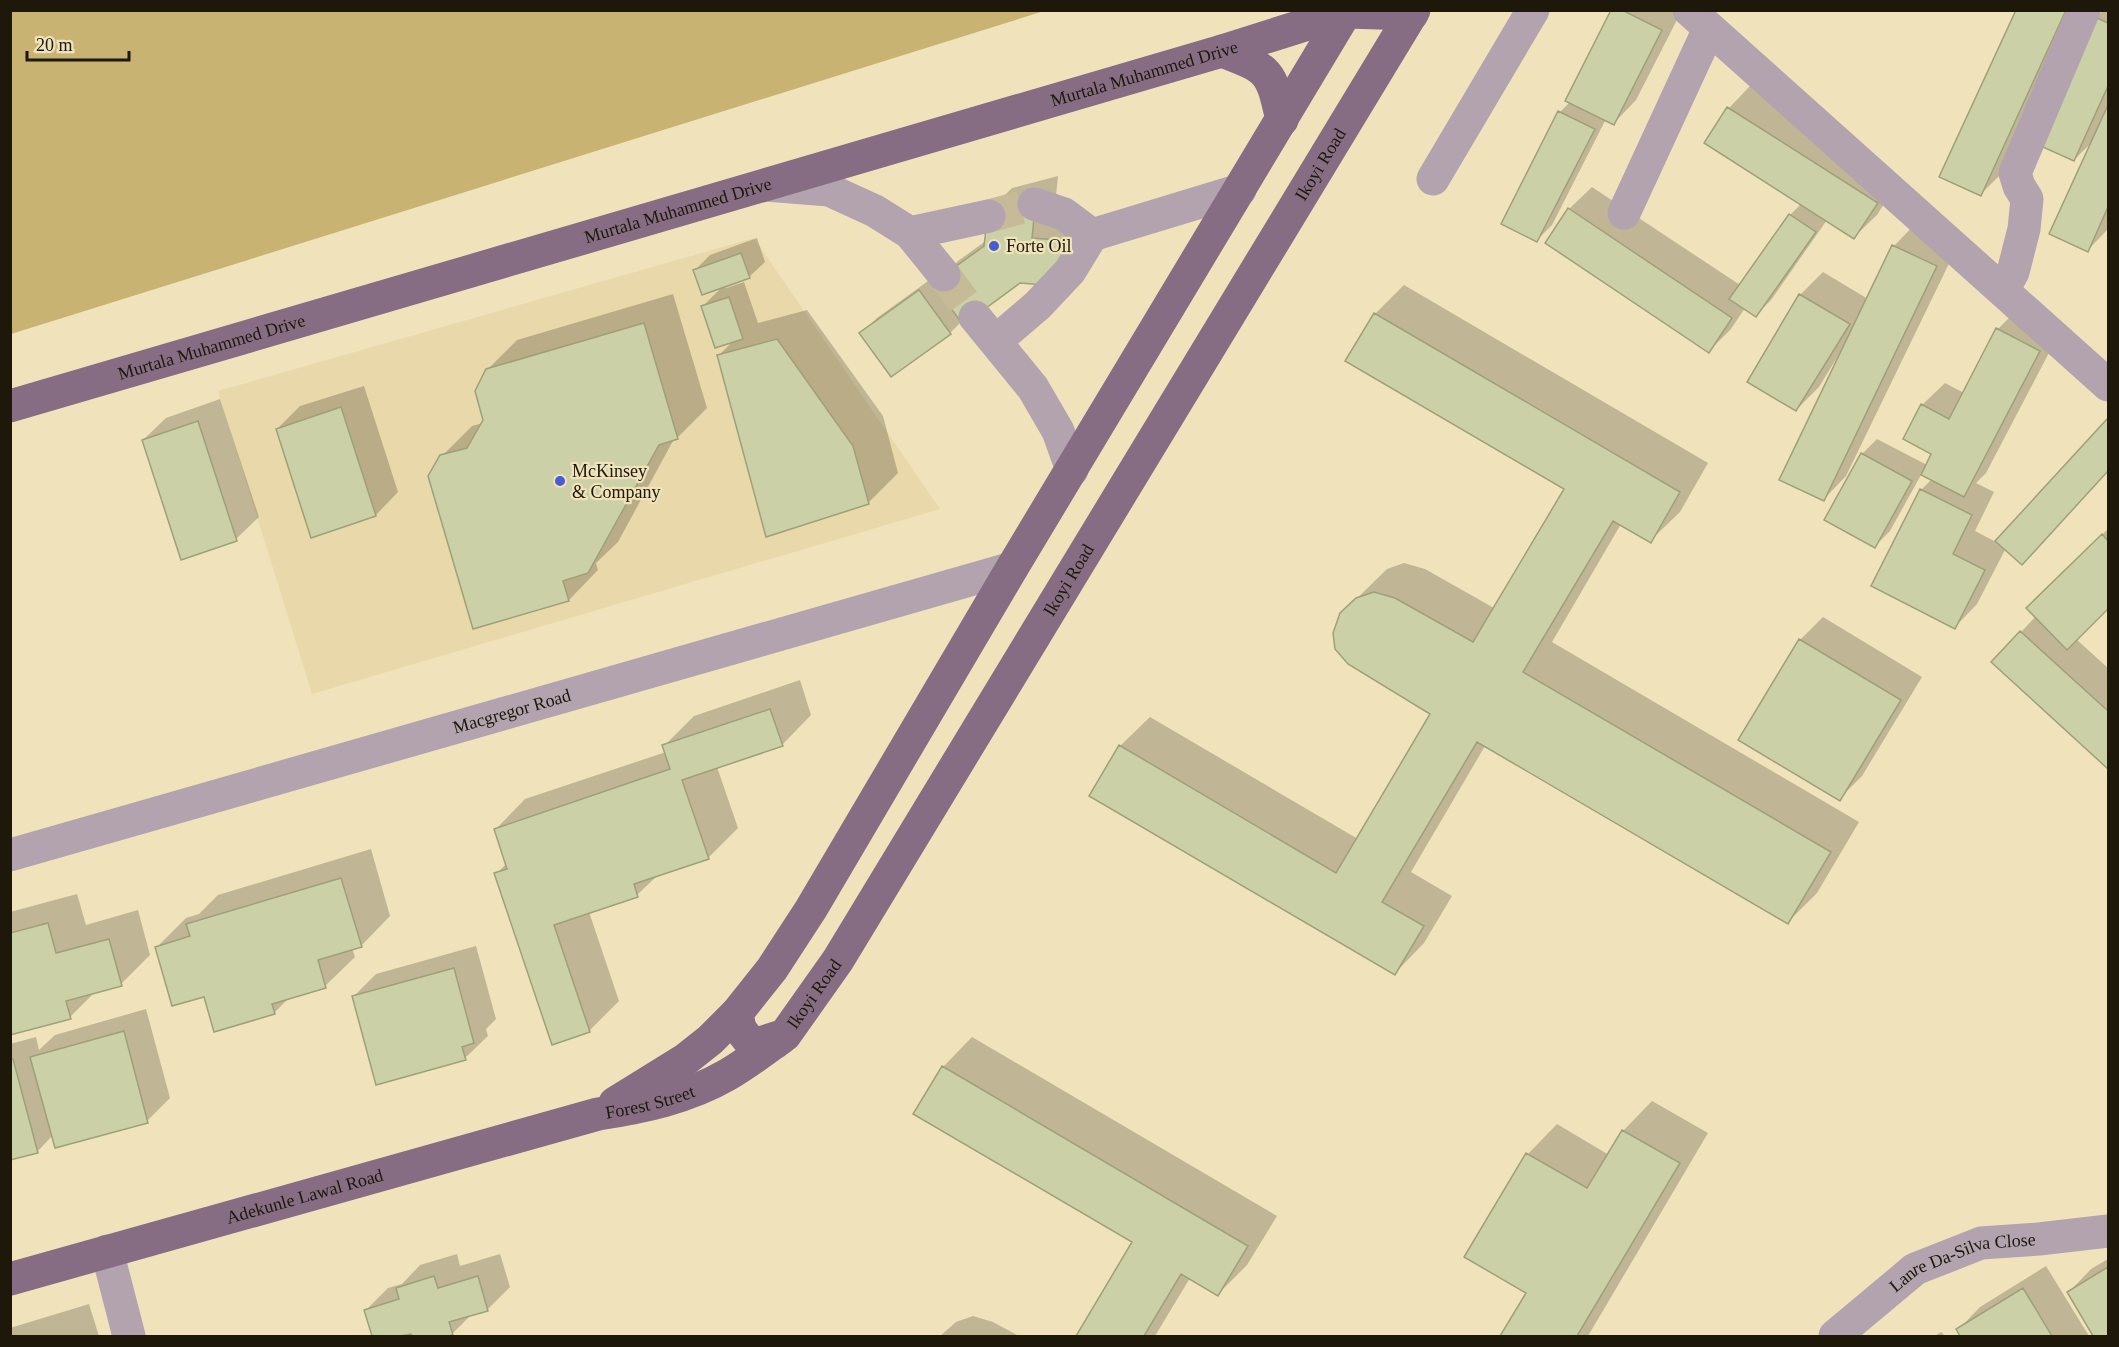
<svg xmlns="http://www.w3.org/2000/svg" width="2119" height="1347" font-family="'Times New Roman',serif">
	<style>
		.built { fill: #e9d8a9 }
		.green { fill: #c9b372 }
		.shadow { fill: #0003 }
		.building { fill: #ccd0a7; stroke: #9da079; stroke-width: 1.5 }
		.lines { fill: none; stroke-linecap: round; stroke-linejoin: round }
		.minor-tunnel { stroke: #c6ba97; stroke-width: 33; stroke-dasharray: 33 16; stroke-linecap: butt }
		.minor { stroke: #b2a3af; stroke-width: 33 }
		.major { stroke: #876d83; stroke-width: 33 }
		.poi-dot { fill: #475cd1; stroke: #f0e3bb; stroke-width: 2 }
		.labels { text-anchor: middle; stroke-width: 4.5; stroke-linejoin: round; paint-order: stroke }
		.street-label { font-size: 18px; fill: #1d1809; stroke: #f0e3bb }
		.poi-label { font-size: 18px; fill: #1d1809; stroke: #f0e3bb; text-anchor: start }
	</style>
	<rect width="100%" height="100%" fill="#f0e3bb"/>
	<!-- built -->
	<path class="built" d="M754,238L940,509L312,694L218,391Z"/>
	<!-- green -->
	<path class="green" d="M11,10H1044V11L11,334Z"/>
	<!-- shadow -->
	<path class="shadow" d="M1612,10H1682L1636,100L1614,123L1606,119L1552,225L1537,240L1560,112L1570,102Z
		M2017,10H2081L2010,165L1981,194Z
		M2103,10H2108V229L2088,250L2094,140L2074,160L2096,18Z
		M1751,85L1899,180L1877,215L1854,237L1827,220L1771,300L1756,315L1745,308L1731,329L1709,351L1569,209L1592,187L1740,285L1790,215L1802,203L1706,142L1729,108Z
		M1058,176L1054,216L1092,219L1068,260L1019,282L962,321L950,333L861,334L877,318L935,276L938,281L958,261L987,240L989,211L1012,188Z
		M1916,223L1959,243L1846,476L1824,499L1843,352L1841,351L1819,387L1796,410L1800,295L1823,272L1868,299L1894,246Z
		M757,238L765,262L749,277L725,286L726,288L744,282L758,323L807,310L883,416L898,473L868,503L719,355L734,340L703,306L722,287L695,270L710,255Z
		M1404,285L1708,463L1680,512L1650,541L1621,524L1552,642L1859,822L1817,893L1788,922L1485,746L1411,872L1452,896L1424,943L1395,973L1120,746L1150,717L1358,839L1432,713L1342,613L1387,569L1404,563L1425,569L1494,608L1566,488L1375,314Z
		M673,294L707,408L677,438L674,439L618,542L596,563L598,570L569,600L442,456L472,426L483,423L487,370L517,340Z
		M2020,307L2062,328L1986,473L1976,483L1994,492L1975,531L1996,542L2108,420V471L2044,540L2006,548L1977,604L1955,627L1921,490L1932,479L1922,473L1890,531L1875,546L1862,454L1877,439L1927,465L1933,453L1922,405L1945,383L1964,393L1998,329Z
		M364,386L398,492L376,515L277,429L300,406Z
		M220,399L259,517L236,539L143,440L166,418Z
		M2108,529V607L2076,639L2108,668V767L1993,662L2036,616L2050,585Z
		M1823,617L1922,677L1862,776L1839,799L1800,640Z
		M800,680L811,715L782,745L717,767L738,828L708,858L658,875L637,895L589,912L619,1001L589,1031L496,874L507,863L496,829L525,799L666,752L664,746L694,716Z
		M371,849L390,916L361,946L352,948L355,957L325,986L290,997L274,1013L205,995L157,947L186,918L199,914L218,895Z
		M77,894L86,925L138,910L150,955L121,984L96,991L70,1017L10,1034V912Z
		M476,946L496,1019L486,1029L488,1036L465,1058L353,997L376,974Z
		M146,1009L170,1098L147,1121L53,1135L37,1152L10,1159V1044L36,1037L39,1050L55,1035Z
		M972,1037L1277,1216L1247,1265L1218,1294L1190,1278L1155,1336H1077L1134,1241L943,1067Z
		M1652,1101L1708,1133L1588,1336H1502L1528,1293L1466,1257L1528,1154L1557,1124L1609,1155L1623,1131Z
		M457,1254L460,1266L500,1254L510,1287L488,1309L472,1314L452,1334L443,1336H413L412,1332L396,1336H373L365,1311L388,1288L402,1284L420,1265Z
		M2108,1259V1336H2094L2069,1292L2091,1269Z
		M2046,1266L2089,1336H1962L1958,1330L1980,1307Z
		M89,1304L99,1336H10V1328Z
		M973,1316L993,1322L1019,1336H940L956,1322Z
		M1941,1332L1945,1336H1935Z"/>
	<!-- building -->
	<path class="building" d="M1611,10H1622L1662,30L1614,125L1565,101Z
		M2016,10H2066L1981,196L1939,177Z
		M2095,17L2108,23V86L2074,161L2036,144Z
		M2108,105V207L2088,252L2049,234Z
		M1727,107L1878,203L1854,239L1704,143Z
		M1558,111L1595,129L1537,242L1501,224Z
		M1036,198L1032,238L1071,241L1045,285L1020,283L963,325L933,283L984,246L988,211Z
		M1568,208L1732,318L1709,353L1545,243Z
		M1789,214L1816,232L1756,317L1729,299Z
		M1892,245L1937,266L1824,501L1779,480Z
		M741,253L750,278L702,295L693,270Z
		M919,290L951,334L891,377L859,333Z
		M1799,294L1850,324L1796,411L1747,382Z
		M729,297L743,339L715,348L701,306Z
		M1374,313L1680,492L1651,543L1613,521L1523,672L1831,852L1788,924L1477,742L1382,902L1424,926L1395,975L1089,796L1119,745L1336,873L1430,714L1348,664L1335,649L1333,633L1340,613L1356,598L1374,592L1395,598L1473,642L1564,489L1345,361Z
		M644,323L678,439L659,445L588,573L563,581L569,601L473,629L428,476L440,455L467,448L483,420L475,391L486,369Z
		M1996,328L2040,351L1964,497L1921,475L1931,454L1903,439L1921,404L1949,419Z
		M777,339L853,446L869,504L766,537L717,355Z
		M341,407L376,516L311,538L276,429Z
		M2108,418V471L2022,565L1995,541Z
		M198,421L237,541L181,560L142,440Z
		M1861,453L1912,481L1875,548L1824,520Z
		M1920,489L1972,515L1953,554L1985,570L1955,629L1871,586Z
		M2102,534L2108,541V609L2067,650L2026,608Z
		M2020,631L2108,711V769L1991,662Z
		M1799,639L1901,700L1840,801L1738,740Z
		M770,709L783,746L682,780L709,859L634,884L638,897L554,925L590,1032L552,1045L494,873L507,869L494,829L670,769L662,745Z
		M341,878L362,947L318,960L326,988L272,1004L275,1014L214,1032L204,997L172,1006L155,947L190,936L186,924Z
		M48,923L56,953L109,939L122,986L66,1001L71,1019L10,1035V933Z
		M454,968L474,1043L462,1047L466,1060L376,1085L352,996Z
		M124,1031L148,1123L55,1148L30,1057Z
		M10,1059H13L38,1153L10,1160Z
		M942,1066L1248,1246L1218,1296L1181,1274L1144,1336H1076L1132,1242L913,1114Z
		M1622,1130L1680,1163L1577,1336H1500L1526,1293L1464,1257L1526,1153L1587,1188Z
		M2108,1267V1336H2093L2067,1292Z
		M434,1276L438,1288L478,1276L488,1311L449,1322L453,1335L448,1336H412L411,1334L401,1336H372L364,1310L399,1299L396,1288Z
		M2023,1288L2052,1336H1960L1956,1329Z"/>
	<g class="lines">
		<!-- minor-tunnel -->
		<path class="minor-tunnel" d="M989,216L1034,204
			M944,275L975,317"/>
		<!-- minor -->
		<g class="minor">
			<path d="M1689,10L2108,385"/>
			<path d="M1433,179L1533,10"/>
			<path d="M766,185L829,190L875,211L910,233L944,275"/>
			<path d="M1034,204L1064,214L1092,235L1240,190"/>
			<path d="M1624,213L1709,29"/>
			<path d="M910,233L989,216"/>
			<path d="M2003,290L2013,272L2024,229L2027,199L2019,186L2015,173L2084,10"/>
			<path d="M975,317L1033,388L1058,431L1072,470"/>
			<path d="M996,341L1038,305L1070,271L1092,235"/>
			<path id="s1" d="M10,855L1012,568"/>
			<path d="M107,1251L129,1336"/>
			<path id="s2" d="M1835,1336L1915,1269L1981,1243L2039,1239L2108,1231"/>
		</g>
		<!-- major -->
		<g class="major">
			<path id="s3" d="M1347,10L1012,568L811,909L772,969L737,1013L740,1029L751,1043H760L785,1035L838,960L1414,10"/>
			<path d="M1222,51C1270,69 1271,71 1282,120"/>
			<path id="s4" d="M10,406L1222,51L1346,12L1412,14"/>
			<path d="M615,1103L686,1059L710,1040L737,1013"/>
			<path id="s5" d="M10,1279L598,1114C643,1107 687,1098 727,1075C746,1064 763,1051 781,1038"/>
		</g>
	</g>
	<!-- markers -->
	<g class="poi-dot">
		<circle cx="994" cy="246" r="6"/>
		<circle cx="560" cy="481" r="6"/>
	</g>
	<g class="labels">
		<!-- street labels -->
		<g class="street-label">
			<text dy="6" stroke="none"><textPath href="#s4" startOffset="1182">Murtala Muhammed Drive</textPath></text>
			<text dy="6" stroke="none"><textPath href="#s3" startOffset="2266">Ikoyi Road</textPath></text>
			<text dy="6" stroke="none"><textPath href="#s4" startOffset="696">Murtala Muhammed Drive</textPath></text>
			<text dy="6" stroke="none"><textPath href="#s4" startOffset="210">Murtala Muhammed Drive</textPath></text>
			<text dy="6" stroke="none"><textPath href="#s3" startOffset="1780">Ikoyi Road</textPath></text>
			<text dy="6" stroke="none"><textPath href="#s1" startOffset="522">Macgregor Road</textPath></text>
			<text dy="6" stroke="none"><textPath href="#s3" startOffset="1294">Ikoyi Road</textPath></text>
			<text dy="6" stroke="none"><textPath href="#s5" startOffset="664">Forest Street</textPath></text>
			<text dy="6" stroke="none"><textPath href="#s5" startOffset="306">Adekunle Lawal Road</textPath></text>
			<text dy="6" stroke="none"><textPath href="#s2" startOffset="152">Lanre Da-Silva Close</textPath></text>
		</g>
		<!-- poi labels -->
		<g class="poi-label">
			<text x="1006" y="252">Forte Oil</text>
			<text x="572" y="477">McKinsey<tspan x="572" dy="21">&amp; Company</tspan></text>
		</g>
	</g>
	<!-- border -->
	<rect width="2119" height="1347" fill="none" stroke="#1d1809" stroke-width="24"/>
	<!-- scale -->
	<path d="M27 51v9h102v-9" fill="none" stroke="#1d1809" stroke-width="3"/>
	<text x="36" y="51" font-size="18" fill="#1d1809" stroke="#f0e3bb" stroke-width="4.5" paint-order="stroke">20 m</text>
</svg>
